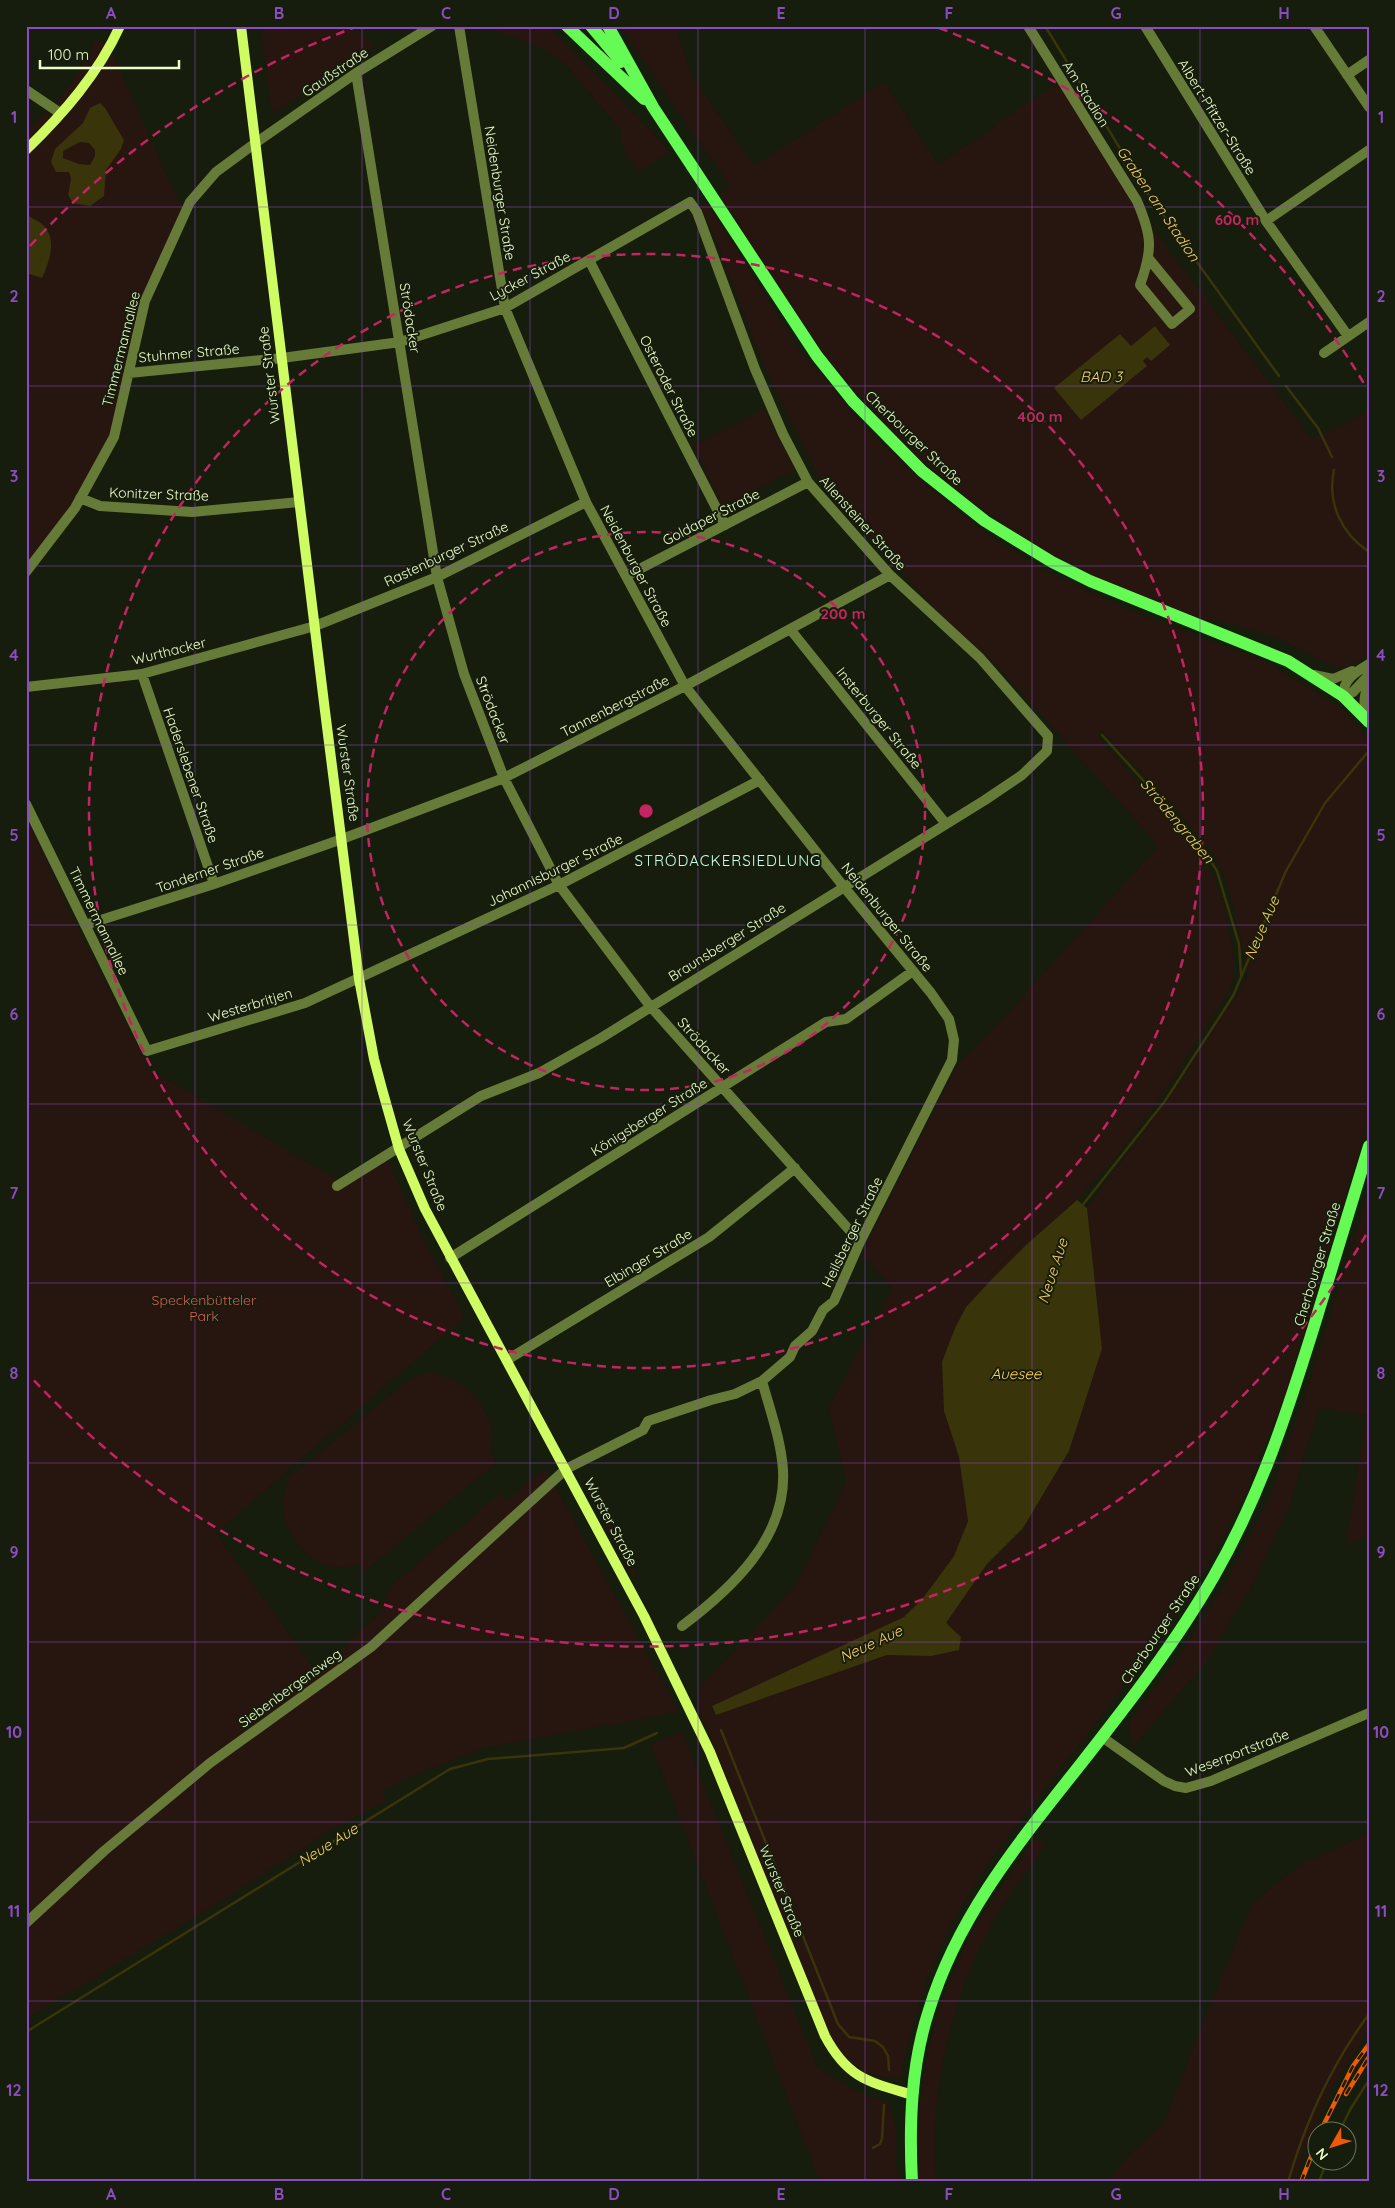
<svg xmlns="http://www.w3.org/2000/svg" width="1395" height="2208" font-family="Quicksand,sans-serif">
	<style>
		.green { fill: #27150f; fill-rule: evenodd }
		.water { fill: #39340a; fill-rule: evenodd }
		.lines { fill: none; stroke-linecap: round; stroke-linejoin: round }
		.stream { stroke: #39340a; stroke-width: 2.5 }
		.street { stroke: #677b38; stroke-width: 10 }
		.secondary { stroke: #cffb63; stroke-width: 10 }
		.primary { stroke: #66fb54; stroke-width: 12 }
		.rail-casing { stroke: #ee5a06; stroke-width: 4.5 }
		.rail { stroke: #161d0c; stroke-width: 2.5; stroke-dasharray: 8; stroke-linecap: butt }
		.grid { fill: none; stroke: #8c4cc1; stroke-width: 1; stroke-opacity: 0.55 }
		.ring { fill: none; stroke: #c42461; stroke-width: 2.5; stroke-dasharray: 9 6 }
		.labels { text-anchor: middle; stroke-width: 4; stroke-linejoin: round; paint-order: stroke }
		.street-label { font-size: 14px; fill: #eafeca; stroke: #161d0c }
		.park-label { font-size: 14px; fill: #db5a59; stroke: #161d0c }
		.water-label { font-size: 15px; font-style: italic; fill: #fbcf5a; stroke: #161d0c }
		.neighbourhood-label { font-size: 15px; letter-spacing: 1px; fill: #ccfeeb; stroke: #161d0c }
		.centre { fill: #c42461; stroke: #161d0c; stroke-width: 2.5 }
		.ring-label { font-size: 15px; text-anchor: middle; font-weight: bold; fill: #c42461; stroke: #161d0c; stroke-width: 4; stroke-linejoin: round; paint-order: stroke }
		.neatline { fill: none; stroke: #8c4cc1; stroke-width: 2 }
		.grid-label { font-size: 16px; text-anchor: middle; font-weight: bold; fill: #8c4cc1 }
	</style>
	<rect width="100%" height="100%" fill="#161d0c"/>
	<!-- green -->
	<path class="green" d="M260,26H346L376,45L272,114Z
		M484,26H548L668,149L665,155L638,172L622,145V132L567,66L547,50Z
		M620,26H676L690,73L754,166L884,82L938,164L996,127L995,124L1059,83L1132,202L1312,439L1369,411V655C1360,660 1351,667 1341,668C1328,668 1297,646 1282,640C1260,631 1237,626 1214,620L1209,621C1172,608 1135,595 1099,579C1000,534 902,453 835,367C792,313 757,252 719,194L730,186Z
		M96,39L109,46L179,202L186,203L143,302L113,437L73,507L26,570V133L56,102L79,72Z
		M707,203L801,352L877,439L916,476L962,514L997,541L1049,572L1124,608L1264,661L1342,708L1369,741V1118L1285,1396L1243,1499L1201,1577L1149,1654L991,1859L954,1919L926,1981L906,2049L901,2079C891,2077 879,2077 870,2074C849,2066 836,2046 826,2028L697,1705L701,1686L795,1587L846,1482L829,1407L892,1289L862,1253L958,1064L979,1045L1159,846L994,662L944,619L819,477L763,364L716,240L699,204ZM1102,731L1174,807L1212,853L1221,868L1230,893L1249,975L1174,1092L1087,1208L1102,1349L1069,1451L1023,1528L987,1564L946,1623L931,1656L887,1655L715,1715L712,1706L904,1617L923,1598L954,1556L968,1521L959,1457L944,1411L942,1362L955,1328L966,1307L992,1279L1025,1246L1077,1200L1124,1147L1168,1086L1230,989L1234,975L1232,943L1221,895L1204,858L1097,736Z
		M764,409L795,470L723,506L693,445Z
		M26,816L76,925L149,1069L339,1181L385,1153C409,1210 435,1264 465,1317L216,1533L317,1673L381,1612L390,1587L501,1493L507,1501L545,1468L679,1712L484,1748L412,1776L382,1791L387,1800L327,1832L228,1897L26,2019Z
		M1369,1191V1416L1319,1408L1289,1507L1253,1584L1205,1663L1132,1748L1129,1723L1183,1650L1228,1579L1270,1496L1304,1399Z
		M424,1373C463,1373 501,1413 490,1452L497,1462L366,1570L358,1564C326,1578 291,1547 284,1516C281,1502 283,1490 289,1478L409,1380Z
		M1366,1418H1369V1535L1346,1544Z
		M606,1515L637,1574L631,1576L601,1518Z
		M682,1731L817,2067L859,2093L888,2103L895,2123V2163L901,2182H820L651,1744Z
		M1369,1833V2031L1335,2083L1305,2148L1296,2182H1107L1132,2152L1163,2124L1251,1905L1300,1865Z
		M1035,1838L1046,1845C1026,1873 1004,1900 988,1931C956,1992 937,2063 935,2132C934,2149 936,2165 936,2182H918L916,2158L918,2118L926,2061L940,2005L975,1925Z"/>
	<!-- water -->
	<path class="water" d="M100,103L105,108L124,140L121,149L106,170L104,196L90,206L73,203L68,195L71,179L69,172H56L51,162L55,149L83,123L90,108ZM80,142L89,143L95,150V156L90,165L79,164L63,158V151Z
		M26,214C31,218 39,221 43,225C58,240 49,262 42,278L26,273V232L28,228L26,227Z
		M1155,326L1170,345L1151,361L1147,357L1143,361L1147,366L1081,420L1054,388L1120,334L1131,346Z
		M1077,1200L1087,1208L1102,1349L1069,1451L1023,1528L987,1564L946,1623L961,1637L959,1650L931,1656L887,1655L716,1715L712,1706L904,1617L923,1598L954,1556L968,1521L959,1457L944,1411L942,1362L955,1328L966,1307L992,1279L1025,1246Z"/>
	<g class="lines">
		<!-- stream -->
		<path class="stream" d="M1045,26L1148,194L1279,376
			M1286,386L1318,428L1332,457
			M1334,470C1327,503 1341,533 1369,552
			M1102,735L1171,811L1208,857L1217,871L1239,944L1241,975
			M1081,1207L1165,1101L1233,996L1286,871L1325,803L1367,753
			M721,1730L838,2024L849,2037L875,2041L883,2047L888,2056L889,2070
			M26,2032L450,1769L488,1759L624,1748L657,1733
			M1340,2130L1351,2108L1369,2080
			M873,2148L880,2144L882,2139L884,2105
			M1288,2182C1305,2123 1332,2064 1369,2014
			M1319,2182L1327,2160"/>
		<!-- street -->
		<path class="street" d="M1028,26L1137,201C1152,236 1153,249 1140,285L1172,324L1190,309L1149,259
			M1145,26L1266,221L1348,336
			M1314,26L1369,107
			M356,73L437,577L464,674L504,778L559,885L650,1006L860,1242
			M1347,75L1369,60
			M26,90L60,113
			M1266,221L1369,150
			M589,260L725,525
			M1324,353L1369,322
			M129,373L282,358L400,342L505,308L690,202L697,212L755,369L783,434L808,482L890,575L980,658L1048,736L1047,751L1022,775L985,800L601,1038L539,1073L481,1096L337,1186
			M80,498L100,506L192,512L299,502
			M26,572L75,508L114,437L145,301L190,202L216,172L254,144L356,73L432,26
			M626,576L808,482
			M790,629L946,824
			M1369,664C1356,672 1343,679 1343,696L1353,692L1369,675
			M142,674L214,884
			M1314,675L1333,679L1352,671
			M1369,684C1363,696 1363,708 1369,720
			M26,687L142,674L315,626L437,577L586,502
			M26,804L147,1051L305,1003L559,885L760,780
			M85,925L214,884L342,839L504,778L685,686L890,575
			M450,1258L826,1022L846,1019L913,971
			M507,1360L709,1237L795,1168
			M682,1626C731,1589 787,1538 783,1470C781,1440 770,1410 762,1381
			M1102,1737L1164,1781L1175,1786L1186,1788L1211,1781L1369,1713
			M26,1923L104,1851L210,1763L371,1647L566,1469L643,1430L648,1421L711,1400L735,1394L762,1381L790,1357L795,1346L812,1331L823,1310L834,1301L860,1242L952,1060L954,1040L949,1019L931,993L844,887L685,686L586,502L505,308L459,26"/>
		<!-- secondary -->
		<path class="secondary" d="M241,26L325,711L359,979L374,1059L382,1089L399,1149L425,1209L644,1616L710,1752L825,2036C848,2079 869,2082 913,2095
			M26,150C64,113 98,74 120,26"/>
		<!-- primary -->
		<path class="primary" d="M567,26L644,99
			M591,26L621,62
			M608,26L653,107L817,356L853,401L922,471L985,521L1052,562L1090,581L1288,661L1343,696L1369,722
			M912,2182C909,2124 911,2065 929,2010C958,1915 1020,1841 1080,1765C1128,1704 1176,1642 1214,1576C1261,1494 1287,1413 1315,1323C1333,1264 1351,1205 1369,1146"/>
		<defs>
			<path id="rail" d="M1346,2094L1369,2057
				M1321,2130L1353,2066L1369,2044
				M1301,2182L1318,2139"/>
		</defs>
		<!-- rail casing -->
		<use href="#rail" class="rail-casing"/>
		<!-- rail -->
		<use href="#rail" class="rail"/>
	</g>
	<!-- grid -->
	<path class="grid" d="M195,26V2182M362,26V2182M530,26V2182M698,26V2182M865,26V2182M1032,26V2182M1200,26V2182M26,207H1369M26,386H1369M26,566H1369M26,745H1369M26,925H1369M26,1104H1369M26,1283H1369M26,1463H1369M26,1642H1369M26,1822H1369M26,2001H1369"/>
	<!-- distance rings -->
	<g class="ring">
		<circle cx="646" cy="811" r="279"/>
		<circle cx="646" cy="811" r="557"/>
		<path d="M1366 1235A836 836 0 0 1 30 1376M30 246A836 836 0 0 1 353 28M939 28A836 836 0 0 1 1366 387"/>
	</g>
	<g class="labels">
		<!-- street labels -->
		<g class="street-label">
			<text transform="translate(335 72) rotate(-34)" y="5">Gaußstraße</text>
			<text transform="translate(1086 94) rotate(58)" y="5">Am Stadion</text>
			<text transform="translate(1217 117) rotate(58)" y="5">Albert-Pfitzer-Straße</text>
			<text transform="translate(500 193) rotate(81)" y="5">Neidenburger Straße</text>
			<text transform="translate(530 276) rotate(-28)" y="5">Lycker Straße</text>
			<text transform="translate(410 318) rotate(81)" y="5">Strödacker</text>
			<text transform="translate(121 349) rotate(-76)" y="5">Timmermannallee</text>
			<text transform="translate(189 353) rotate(-5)" y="5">Stuhmer Straße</text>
			<text transform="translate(269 375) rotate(-97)" y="5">Wurster Straße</text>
			<text transform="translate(669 386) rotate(63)" y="5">Osteroder Straße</text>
			<text transform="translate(914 438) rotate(44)" y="5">Cherbourger Straße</text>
			<text transform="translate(159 494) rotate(2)" y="5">Konitzer Straße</text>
			<text transform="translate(711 517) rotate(-27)" y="5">Goldaper Straße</text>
			<text transform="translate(863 523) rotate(48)" y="5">Allensteiner Straße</text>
			<text transform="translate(446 554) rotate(-25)" y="5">Rastenburger Straße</text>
			<text transform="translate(636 566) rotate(62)" y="5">Neidenburger Straße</text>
			<text transform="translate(169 651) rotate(-14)" y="5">Wurthacker</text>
			<text transform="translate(615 706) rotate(-27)" y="5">Tannenbergstraße</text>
			<text transform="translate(493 710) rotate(69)" y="5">Strödacker</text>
			<text transform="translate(879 718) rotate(51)" y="5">Insterburger Straße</text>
			<text transform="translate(348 773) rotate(82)" y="5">Wurster Straße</text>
			<text transform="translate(191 775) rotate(71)" y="5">Haderslebener Straße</text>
			<text transform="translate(210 870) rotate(-19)" y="5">Tonderner Straße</text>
			<text transform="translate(555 870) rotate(-26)" y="5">Johannisburger Straße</text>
			<text transform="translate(887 917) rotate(51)" y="5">Neidenburger Straße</text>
			<text transform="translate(99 921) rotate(64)" y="5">Timmermannallee</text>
			<text transform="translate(727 942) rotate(-32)" y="5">Braunsberger Straße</text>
			<text transform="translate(250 1005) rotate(-17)" y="5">Westerbritjen</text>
			<text transform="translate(704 1046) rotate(48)" y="5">Strödacker</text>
			<text transform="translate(649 1117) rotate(-32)" y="5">Königsberger Straße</text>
			<text transform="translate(425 1165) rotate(68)" y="5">Wurster Straße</text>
			<text transform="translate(852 1232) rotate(-64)" y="5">Heilsberger Straße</text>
			<text transform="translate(648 1258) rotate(-31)" y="5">Elbinger Straße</text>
			<text transform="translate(1317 1264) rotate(-73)" y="5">Cherbourger Straße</text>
			<text transform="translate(611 1522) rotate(62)" y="5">Wurster Straße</text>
			<text transform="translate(1160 1629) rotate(-56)" y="5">Cherbourger Straße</text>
			<text transform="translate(290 1688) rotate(-36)" y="5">Siebenbergensweg</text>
			<text transform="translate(1237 1753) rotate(-21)" y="5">Weserportstraße</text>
			<text transform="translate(782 1891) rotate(68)" y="5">Wurster Straße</text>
		</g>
		<!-- park labels -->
		<g class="park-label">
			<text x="204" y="1305">Speckenbütteler<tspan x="204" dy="16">Park</tspan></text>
		</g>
		<!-- water labels -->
		<g class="water-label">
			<text transform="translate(1158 204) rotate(56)" y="5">Graben am Stadion</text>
			<text x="1101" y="382">BAD 3</text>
			<text transform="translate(1177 821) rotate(50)" y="5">Strödengraben</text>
			<text transform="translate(1262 928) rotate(-67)" y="5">Neue Aue</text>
			<text transform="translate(1053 1271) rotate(-72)" y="5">Neue Aue</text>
			<text x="1016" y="1379">Auesee</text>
			<text transform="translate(871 1644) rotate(-25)" y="5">Neue Aue</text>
			<text transform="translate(328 1845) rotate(-32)" y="5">Neue Aue</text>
		</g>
		<!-- neighbourhood labels -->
		<g class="neighbourhood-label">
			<text x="728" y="866">STRÖDACKERSIEDLUNG</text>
		</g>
	</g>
	<circle cx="646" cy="811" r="8" class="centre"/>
	<g class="ring-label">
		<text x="1237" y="225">600 m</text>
		<text x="1040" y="422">400 m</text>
		<text x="843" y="619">200 m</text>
	</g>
	<!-- border -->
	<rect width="1395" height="2208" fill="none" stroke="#161d0c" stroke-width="55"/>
	<!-- north arrow -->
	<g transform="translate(1332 2146) rotate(231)"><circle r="24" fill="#161d0c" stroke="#6b7758"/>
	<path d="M0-4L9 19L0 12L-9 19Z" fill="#ee5a06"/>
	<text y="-8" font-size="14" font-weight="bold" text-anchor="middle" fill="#eafeca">N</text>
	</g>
	<!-- scale -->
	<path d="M40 60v8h139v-8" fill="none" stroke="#eafeca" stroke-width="2.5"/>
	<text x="48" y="60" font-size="15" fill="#eafeca" stroke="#161d0c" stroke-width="4" paint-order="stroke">100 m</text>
	<rect x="28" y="28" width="1340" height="2152" class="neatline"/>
	<g class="grid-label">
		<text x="111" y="19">A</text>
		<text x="279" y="19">B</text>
		<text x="446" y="19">C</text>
		<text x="614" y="19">D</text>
		<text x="781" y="19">E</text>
		<text x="949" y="19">F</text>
		<text x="1116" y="19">G</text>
		<text x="1284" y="19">H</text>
		<text x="14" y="123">1</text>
		<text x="1381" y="123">1</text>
		<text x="14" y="302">2</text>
		<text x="1381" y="302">2</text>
		<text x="14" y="482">3</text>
		<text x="1381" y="482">3</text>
		<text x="14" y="661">4</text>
		<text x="1381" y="661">4</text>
		<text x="14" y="841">5</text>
		<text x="1381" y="841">5</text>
		<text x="14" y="1020">6</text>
		<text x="1381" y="1020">6</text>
		<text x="14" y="1199">7</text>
		<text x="1381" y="1199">7</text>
		<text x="14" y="1379">8</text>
		<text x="1381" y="1379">8</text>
		<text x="14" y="1558">9</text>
		<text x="1381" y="1558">9</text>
		<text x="14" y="1738">10</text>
		<text x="1381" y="1738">10</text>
		<text x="14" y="1917">11</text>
		<text x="1381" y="1917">11</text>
		<text x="14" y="2096">12</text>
		<text x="1381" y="2096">12</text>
		<text x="111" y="2200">A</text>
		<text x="279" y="2200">B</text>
		<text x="446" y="2200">C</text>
		<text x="614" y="2200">D</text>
		<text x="781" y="2200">E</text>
		<text x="949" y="2200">F</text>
		<text x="1116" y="2200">G</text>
		<text x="1284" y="2200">H</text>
	</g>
</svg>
